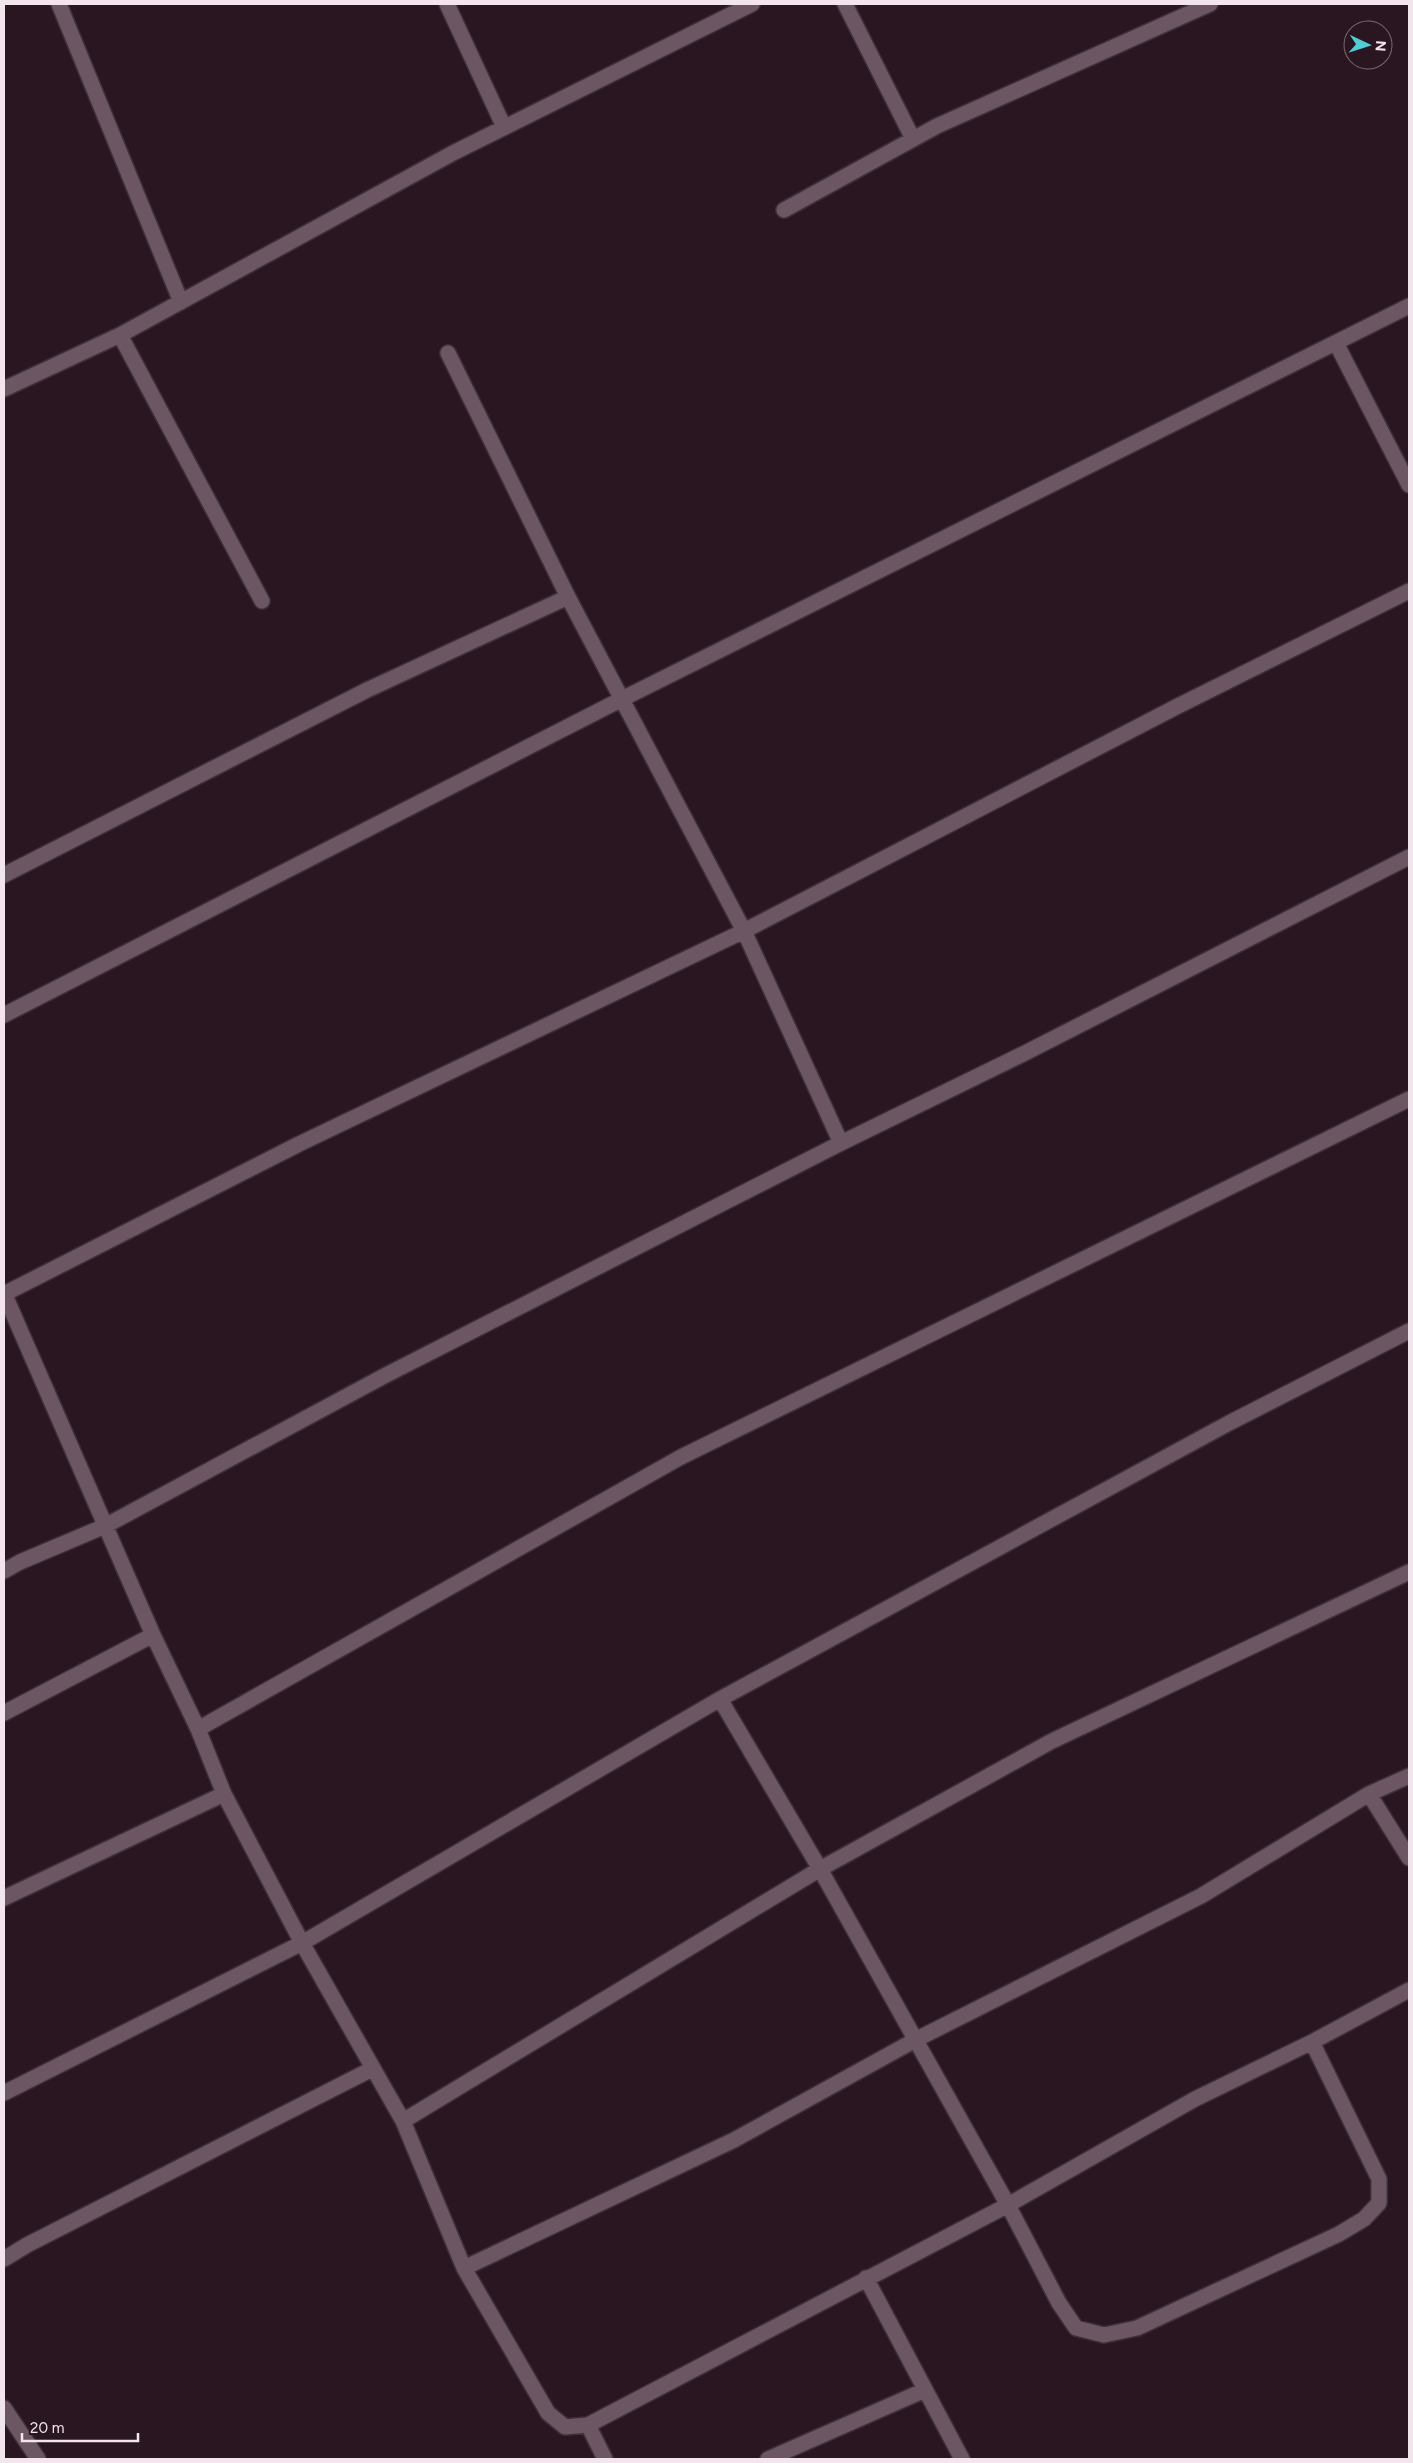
<svg xmlns="http://www.w3.org/2000/svg" width="1413" height="2463" font-family="Figtree,sans-serif">
	<style>
		.lines { fill: none; stroke-linecap: round; stroke-linejoin: round }
		.street-casing { stroke: #3e3038; stroke-width: 18 }
		.street { stroke: #6d5663; stroke-width: 15 }
	</style>
	<rect width="100%" height="100%" fill="#291621"/>
	<g class="lines">
		<defs>
			<path id="street" d="M59,4L181,302
				M447,4L504,127
				M845,4L913,139
				M784,210L937,126L1210,4
				M120,335L262,601
				M1336,343L1409,485
				M448,353L568,597L744,931L841,1143
				M4,389L120,335L453,153L752,4
				M4,875L367,690L568,597
				M4,1015L622,699L1409,306
				M4,1293L153,1635L198,1729L224,1794L302,1943L403,2121L464,2268L548,2413L565,2427L588,2425L1008,2205L1195,2099L1312,2042L1409,1990
				M4,1294L299,1144L744,931L1178,706L1409,591
				M4,1571L20,1562L105,1526L386,1375L841,1143L1025,1053L1409,857
				M720,1699L820,1869L1008,2205L1059,2303L1076,2328L1104,2335L1137,2328L1339,2234L1364,2219L1379,2203V2179L1312,2042
				M4,1713L153,1635
				M198,1729L681,1457L1409,1099
				M1369,1794L1409,1858
				M4,1898L224,1794
				M4,2093L302,1943L720,1699L1229,1423L1409,1331
				M403,2121L820,1869L1052,1741L1409,1572
				M4,2259L27,2245L372,2069
				M464,2268L734,2140L917,2039L1201,1896L1369,1794L1409,1776
				M866,2278L962,2459
				M4,2408L38,2459
				M588,2425L605,2459
				M768,2459L925,2390"/>
		</defs>
		<!-- street casing -->
		<use href="#street" class="street-casing"/>
		<!-- street -->
		<use href="#street" class="street"/>
	</g>
	<!-- border -->
	<rect width="1413" height="2463" fill="none" stroke="#f3e5ec" stroke-width="10"/>
	<!-- north arrow -->
	<g transform="translate(1368 45) rotate(94)"><circle r="24" fill="#291621" stroke="#7a6972"/>
	<path d="M0-4L9 19L0 12L-9 19Z" fill="#51ccd5"/>
	<text y="-8" font-size="14" font-weight="bold" text-anchor="middle" fill="#f3e5ec">N</text>
	</g>
	<!-- scale -->
	<path d="M22 2433v8h116v-8" fill="none" stroke="#f3e5ec" stroke-width="2.5"/>
	<text x="30" y="2433" font-size="15" fill="#f3e5ec" stroke="#291621" stroke-width="4" paint-order="stroke">20 m</text>
</svg>
